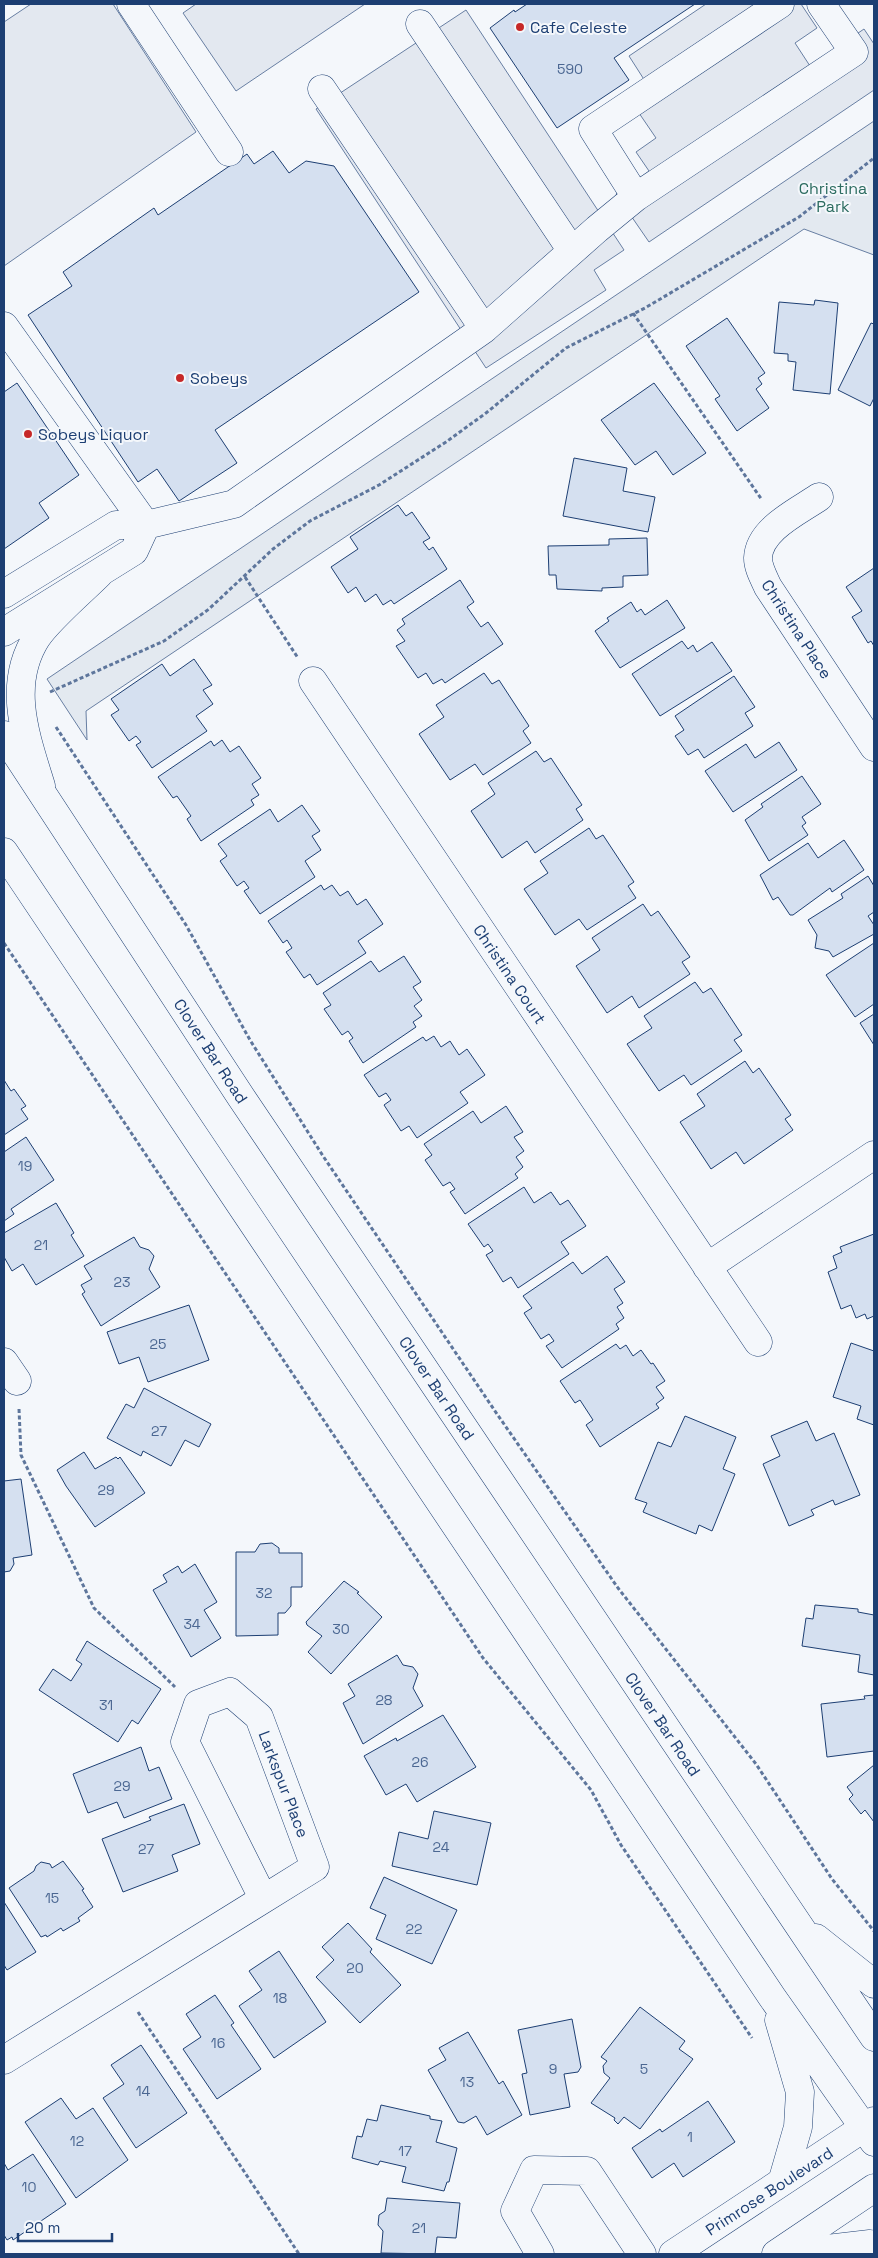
<svg xmlns="http://www.w3.org/2000/svg" width="878" height="2258" font-family="'Space Grotesk',sans-serif">
	<style>
		.green { fill: #e3e9f0; stroke: #687fa3 }
		.parking { fill: #e3e8f0; stroke: #687fa3 }
		.building { fill: #d5e0f0; stroke: #1d3f73 }
		.lines { fill: none; stroke-linecap: round; stroke-linejoin: round }
		.minor-casing { stroke: #1d3f73; stroke-width: 29 }
		.major-casing { stroke: #1d3f73; stroke-width: 29 }
		.path { stroke: #5e769c; stroke-width: 3; stroke-dasharray: 4 2.5; stroke-linecap: butt }
		.minor { stroke: #f4f7fb; stroke-width: 28 }
		.major { stroke: #f4f7fb; stroke-width: 28 }
		.poi-dot { fill: #c62828; stroke: #f4f7fb; stroke-width: 2 }
		.labels { text-anchor: middle; stroke-width: 4; stroke-linejoin: round; paint-order: stroke }
		.number-label { font-size: 14px; fill: #4b6792 }
		.poi-label { font-size: 16px; fill: #1d3f73; stroke: #f4f7fb; text-anchor: start }
		.park-label { font-size: 16px; fill: #2c6c60; stroke: #f4f7fb }
		.street-label { font-size: 16px; fill: #1d3f73; stroke: #f4f7fb }
	</style>
	<rect width="100%" height="100%" fill="#f4f7fb"/>
	<!-- green -->
	<path class="green" d="M874,121V255L804,229L86,711L87,740L47,679Z"/>
	<!-- parking -->
	<path class="parking" d="M31,4H113L196,132L4,266V22Z
		M196,4H365L236,91L183,13Z
		M706,4H801L817,28L795,43L810,66L864,29L874,44V90L649,242L616,194L649,171L636,152L656,138L626,94L645,81L629,56Z
		M466,10L624,250L594,270L606,290L486,368L316,109Z"/>
	<!-- building -->
	<path class="building" d="M527,4H695L614,58L629,80L557,128L490,28L514,10L515,12Z
		M273,151L289,173L306,161L334,166L419,292L215,430L237,463L179,501L157,469L138,482L28,315L72,286L63,272L154,208L158,215L247,154L254,164Z
		M815,300L838,303L830,394L793,390L796,362L788,361V354L774,353L779,302L814,305Z
		M727,318L765,373L758,378L762,384L756,389L769,408L737,431L715,399L720,396L686,346Z
		M871,323L874,324V398L870,406L838,390Z
		M17,383L79,475L39,503L49,518L4,549V392Z
		M654,383L706,453L673,475L656,451L635,465L601,420Z
		M574,458L627,468L623,491L655,497L648,532L563,516Z
		M398,505L406,516L412,512L430,538L423,542L429,550L433,547L447,569L394,604L391,600L383,605L376,594L365,602L356,587L348,593L331,567L358,549L350,537Z
		M647,538L648,575L623,576V587L602,588V591L557,589L556,575H549L548,546L609,545V539Z
		M874,568V646L871,641L868,643L852,617L862,611L846,587Z
		M460,580L474,602L467,607L481,627L488,622L503,644L445,683L442,679L433,684L426,673L418,678L396,646L405,641L397,630L405,624L402,619Z
		M667,600L685,628L620,668L595,631L609,621L607,618L631,602L637,612L641,609L645,615Z
		M682,641L688,649L693,645L697,652L712,642L732,671L660,716L632,674Z
		M194,659L212,685L203,690L213,704L196,716L207,731L152,768L136,745L141,742L136,736L129,741L111,715L119,710L111,699L162,664L170,676Z
		M484,673L492,684L499,680L529,726L523,731L531,743L483,775L475,764L450,780L419,734L444,717L436,705Z
		M734,676L755,707L745,713L753,726L704,758L698,749L688,755L675,736L684,730L675,716Z
		M222,740L230,752L239,746L261,778L252,784L259,795L251,800L254,805L201,841L187,819L191,816L177,796L173,798L158,777L211,741L214,746Z
		M779,742L797,770L733,812L705,771L746,744L755,758Z
		M536,751L544,762L551,758L582,805L576,809L583,820L535,853L527,841L502,858L471,811L495,794L488,783Z
		M802,776L821,804L802,817L806,823L802,826L808,835L769,861L745,820L763,807L761,804Z
		M302,805L320,831L312,836L321,850L305,861L315,877L260,914L244,891L249,888L244,881L237,886L220,861L227,856L218,844L270,809L278,822Z
		M589,828L596,839L603,835L634,882L628,886L636,898L587,930L579,919L555,935L524,889L548,873L540,861Z
		M844,840L864,870L832,892L830,888L793,915H790L778,897L773,900L760,875L808,843L818,858Z
		M868,876L874,886V912L868,916L874,925V934L833,957L829,951L815,948L817,935L808,920L843,898L841,894Z
		M321,885L324,890L332,885L340,896L348,891L357,905L366,899L383,924L358,941L366,953L317,985L310,974L304,978L286,952L292,948L287,940L283,943L268,921Z
		M643,904L651,916L658,911L690,957L682,962L690,974L639,1008L632,996L607,1013L576,966L600,950L592,938Z
		M874,943V1004L855,1017L826,975Z
		M404,956L421,982L413,987L422,1000L414,1006L422,1016L413,1022L416,1027L363,1063L349,1041L353,1038L348,1031L342,1035L324,1009L331,1005L323,993L371,961L379,972Z
		M695,982L703,993L711,988L742,1035L734,1040L742,1051L691,1085L684,1075L659,1091L627,1044L652,1028L644,1016Z
		M874,1014V1045L860,1023Z
		M434,1036L441,1047L450,1041L459,1055L467,1049L485,1075L460,1092L468,1103L417,1138L409,1126L401,1131L384,1105L391,1100L386,1093L379,1097L364,1075L423,1037L426,1041Z
		M745,1061L753,1073L759,1068L791,1115L785,1119L793,1130L744,1164L736,1152L711,1169L680,1122L705,1106L697,1094Z
		M4,1080L11,1091L14,1089L26,1106L21,1109L28,1119L4,1135Z
		M506,1106L523,1132L514,1137L524,1151L516,1157L523,1167L515,1174L518,1178L465,1214L450,1192L455,1189L450,1182L443,1186L425,1160L432,1155L424,1144L473,1111L481,1123Z
		M26,1137L54,1180L11,1209L14,1214L4,1221V1152Z
		M524,1187L534,1203L551,1192L560,1205L568,1200L586,1226L561,1242L569,1254L518,1288L511,1277L503,1282L486,1255L493,1251L488,1244L484,1247L468,1224Z
		M56,1203L74,1233L71,1235L84,1256L36,1285L23,1264L12,1271L4,1257V1233Z
		M874,1234V1316L867,1319L865,1314L856,1318L851,1305L841,1309L828,1272L837,1268L833,1256L842,1252L840,1247Z
		M134,1237L140,1247L149,1250L154,1256L149,1269L160,1287L101,1326L82,1294L85,1292L81,1285L92,1279L84,1266Z
		M607,1256L625,1282L614,1289L623,1303L617,1307L624,1318L616,1324L619,1329L562,1368L546,1346L554,1341L549,1334L541,1339L524,1313L532,1308L523,1296L573,1262L582,1274Z
		M189,1305L209,1360L148,1382L139,1357L119,1364L107,1332Z
		M851,1343L874,1351V1425L857,1419L861,1406L833,1397Z
		M616,1344L620,1349L626,1345L633,1356L641,1350L651,1364L653,1363L665,1381L656,1387L664,1398L656,1404L659,1408L600,1447L586,1425L593,1420L580,1400L575,1403L560,1381Z
		M144,1388L211,1424L199,1447L185,1440L171,1466L143,1451L141,1456L107,1438L126,1404L134,1408Z
		M685,1416L736,1437L723,1469L735,1474L712,1531L699,1525L696,1534L643,1512L647,1503L635,1499L658,1442L671,1447Z
		M807,1421L816,1441L834,1433L860,1495L835,1505L833,1500L811,1510L814,1515L789,1526L763,1464L780,1456L771,1436Z
		M84,1452L95,1469L116,1457L118,1459L120,1457L145,1493L95,1527L66,1486L57,1470Z
		M21,1479L32,1555L13,1558L14,1564L10,1571L4,1572V1481Z
		M272,1543L279,1548V1553H302V1587H291V1606L285,1613H278V1635L236,1636V1552H255L260,1544Z
		M195,1564L217,1602L204,1610L221,1638L191,1657L153,1590L167,1582L163,1575L178,1566L182,1573Z
		M344,1581L359,1592L357,1593L382,1617L331,1674L308,1652L322,1636L307,1625L306,1622Z
		M815,1605L858,1609V1612L874,1615V1675L858,1672L860,1655L802,1646L806,1618L813,1619Z
		M87,1641L161,1689L138,1724L132,1720L118,1742L39,1690L53,1669L71,1681L82,1664L76,1660Z
		M397,1655L403,1665L413,1667L418,1674L413,1688L423,1706L363,1744L343,1703L355,1696L348,1684Z
		M874,1695V1751L827,1757L821,1704L865,1699L864,1696Z
		M443,1715L476,1767L417,1802L406,1784L386,1795L364,1756L396,1738L397,1741Z
		M141,1747L149,1771L159,1767L172,1799L124,1818L117,1802L88,1813L73,1774Z
		M874,1765V1822L865,1810L861,1814L849,1799L853,1795L847,1787Z
		M184,1804L200,1844L172,1855L178,1871L123,1892L102,1839L151,1820L149,1817Z
		M434,1811L491,1823L477,1885L392,1866L399,1832L428,1839Z
		M63,1861L84,1889L82,1890L93,1907L78,1918L80,1921L63,1931L61,1928L47,1937L46,1935L41,1937L9,1888L34,1871L36,1866L41,1862L50,1864L52,1868Z
		M384,1877L457,1910L432,1964L376,1939L386,1915L370,1908Z
		M4,1902L36,1952L7,1970L4,1965Z
		M348,1923L372,1949L370,1952L401,1985L360,2023L316,1977L334,1960L322,1947Z
		M279,1951L326,2022L274,2058L239,2006L262,1990L249,1971Z
		M215,1995L234,2023L231,2025L261,2069L217,2099L183,2049L201,2037L186,2014Z
		M640,2007L685,2041L679,2049L693,2059L640,2129L624,2117L618,2124L614,2120L615,2118L591,2103L610,2078L604,2073L603,2066L607,2061L601,2057Z
		M572,2019L581,2067L578,2072L564,2074L570,2107L530,2115L522,2074L527,2073L518,2030Z
		M468,2032L499,2084L503,2081L522,2115L487,2135L476,2116L464,2123L458,2122L428,2070L446,2060L439,2048Z
		M141,2045L187,2113L136,2148L103,2098L124,2084L111,2065Z
		M61,2098L76,2119L93,2108L128,2160L76,2198L25,2122Z
		M708,2101L735,2142L683,2177L674,2163L652,2178L632,2148L660,2129L662,2132Z
		M381,2105L430,2116V2119L442,2121L436,2142L457,2148L449,2182H447L444,2191L402,2182L406,2167L380,2161L378,2165L352,2158L357,2136L362,2137L367,2119L377,2121Z
		M33,2154L66,2204L13,2240L12,2237L7,2240L4,2235V2163L8,2170Z
		M387,2198L460,2203L456,2238L437,2237L435,2254L381,2253L383,2231L378,2225L379,2215L385,2211Z"/>
	<g class="lines">
		<defs>
			<path id="minor" d="M131,4L229,152
				M420,24L572,251
				M636,197L593,129L780,4
				M4,326L146,525
				M484,329L597,229L636,197L854,52L821,4
				M819,497C799,511 759,529 758,558C758,568 764,578 768,587L874,747
				M4,594L116,525H146L234,504L484,329L322,89
				M4,632L134,551L146,525
				M313,681L758,1342
				M41,786C26,737 6,685 37,637C50,618 82,591 99,574
				M707,1267L874,1155
				M4,1362L17,1381
				M4,2060L315,1867L259,1717L230,1692L198,1704L185,1742L263,1898
				M540,2254L515,2211L534,2170L587,2171L642,2254
				M673,2254L874,2121
				M776,2254L874,2188"/>
			<path id="major" d="M4,735L241,1097L874,2037
				M4,852L772,1997L874,2142
				M816,1938L874,1984
				M779,2020L800,2092L798,2127L783,2179
				M784,2254L870,2244L874,2246"/>
		</defs>
		<!-- minor casing -->
		<use href="#minor" class="minor-casing"/>
		<!-- major casing -->
		<use href="#major" class="major-casing"/>
		<!-- path -->
		<path class="path" d="M633,313L762,500
			M245,577L298,658
			M50,692L164,641L209,609L273,549L310,521L379,485L446,442L486,413L566,348L645,308L799,217L874,158
			M56,727L186,925L250,1040L323,1156L497,1414L618,1588L756,1764L832,1879L874,1931
			M4,943L483,1658L591,1790L621,1845L752,2038
			M19,1409L21,1455L94,1608L175,1687
			M138,2012L299,2254"/>
		<!-- minor -->
		<use href="#minor" class="minor"/>
		<!-- major -->
		<use href="#major" class="major"/>
	</g>
	<!-- markers -->
	<g class="poi-dot">
		<circle cx="520" cy="27" r="5"/>
		<circle cx="180" cy="378" r="5"/>
		<circle cx="28" cy="434" r="5"/>
	</g>
	<g class="labels">
		<!-- number labels -->
		<g class="number-label">
			<text x="570" y="74">590</text>
			<text x="25" y="1171">19</text>
			<text x="41" y="1250">21</text>
			<text x="122" y="1287">23</text>
			<text x="158" y="1349">25</text>
			<text x="159" y="1436">27</text>
			<text x="106" y="1495">29</text>
			<text x="264" y="1598">32</text>
			<text x="192" y="1629">34</text>
			<text x="341" y="1634">30</text>
			<text x="384" y="1705">28</text>
			<text x="106" y="1710">31</text>
			<text x="420" y="1767">26</text>
			<text x="122" y="1791">29</text>
			<text x="441" y="1852">24</text>
			<text x="146" y="1854">27</text>
			<text x="52" y="1903">15</text>
			<text x="414" y="1934">22</text>
			<text x="355" y="1973">20</text>
			<text x="280" y="2003">18</text>
			<text x="218" y="2048">16</text>
			<text x="553" y="2074">9</text>
			<text x="644" y="2074">5</text>
			<text x="467" y="2087">13</text>
			<text x="143" y="2096">14</text>
			<text x="690" y="2142">1</text>
			<text x="77" y="2146">12</text>
			<text x="405" y="2156">17</text>
			<text x="29" y="2192">10</text>
			<text x="419" y="2233">21</text>
		</g>
		<!-- poi labels -->
		<g class="poi-label">
			<text x="530" y="33">Cafe Celeste</text>
			<text x="190" y="384">Sobeys</text>
			<text x="38" y="440">Sobeys Liquor</text>
		</g>
		<!-- park labels -->
		<g class="park-label">
			<text x="833" y="194">Christina<tspan x="833" dy="18">Park</tspan></text>
		</g>
		<!-- street labels -->
		<g class="street-label">
			<text transform="translate(797 629) rotate(57)" y="6">Christina Place</text>
			<text transform="translate(510 974) rotate(56)" y="6">Christina Court</text>
			<text transform="translate(211 1051) rotate(57)" y="6">Clover Bar Road</text>
			<text transform="translate(437 1388) rotate(56)" y="6">Clover Bar Road</text>
			<text transform="translate(663 1724) rotate(56)" y="6">Clover Bar Road</text>
			<text transform="translate(284 1784) rotate(69)" y="6">Larkspur Place</text>
			<text transform="translate(769 2191) rotate(-33)" y="6">Primrose Boulevard</text>
		</g>
	</g>
	<!-- border -->
	<rect width="878" height="2258" fill="none" stroke="#1d3f73" stroke-width="10"/>
	<!-- scale -->
	<path d="M18 2233v8h94v-8" fill="none" stroke="#1d3f73" stroke-width="2.5"/>
	<text x="25" y="2233" font-size="15" fill="#1d3f73" stroke="#f4f7fb" stroke-width="4" paint-order="stroke">20 m</text>
</svg>
